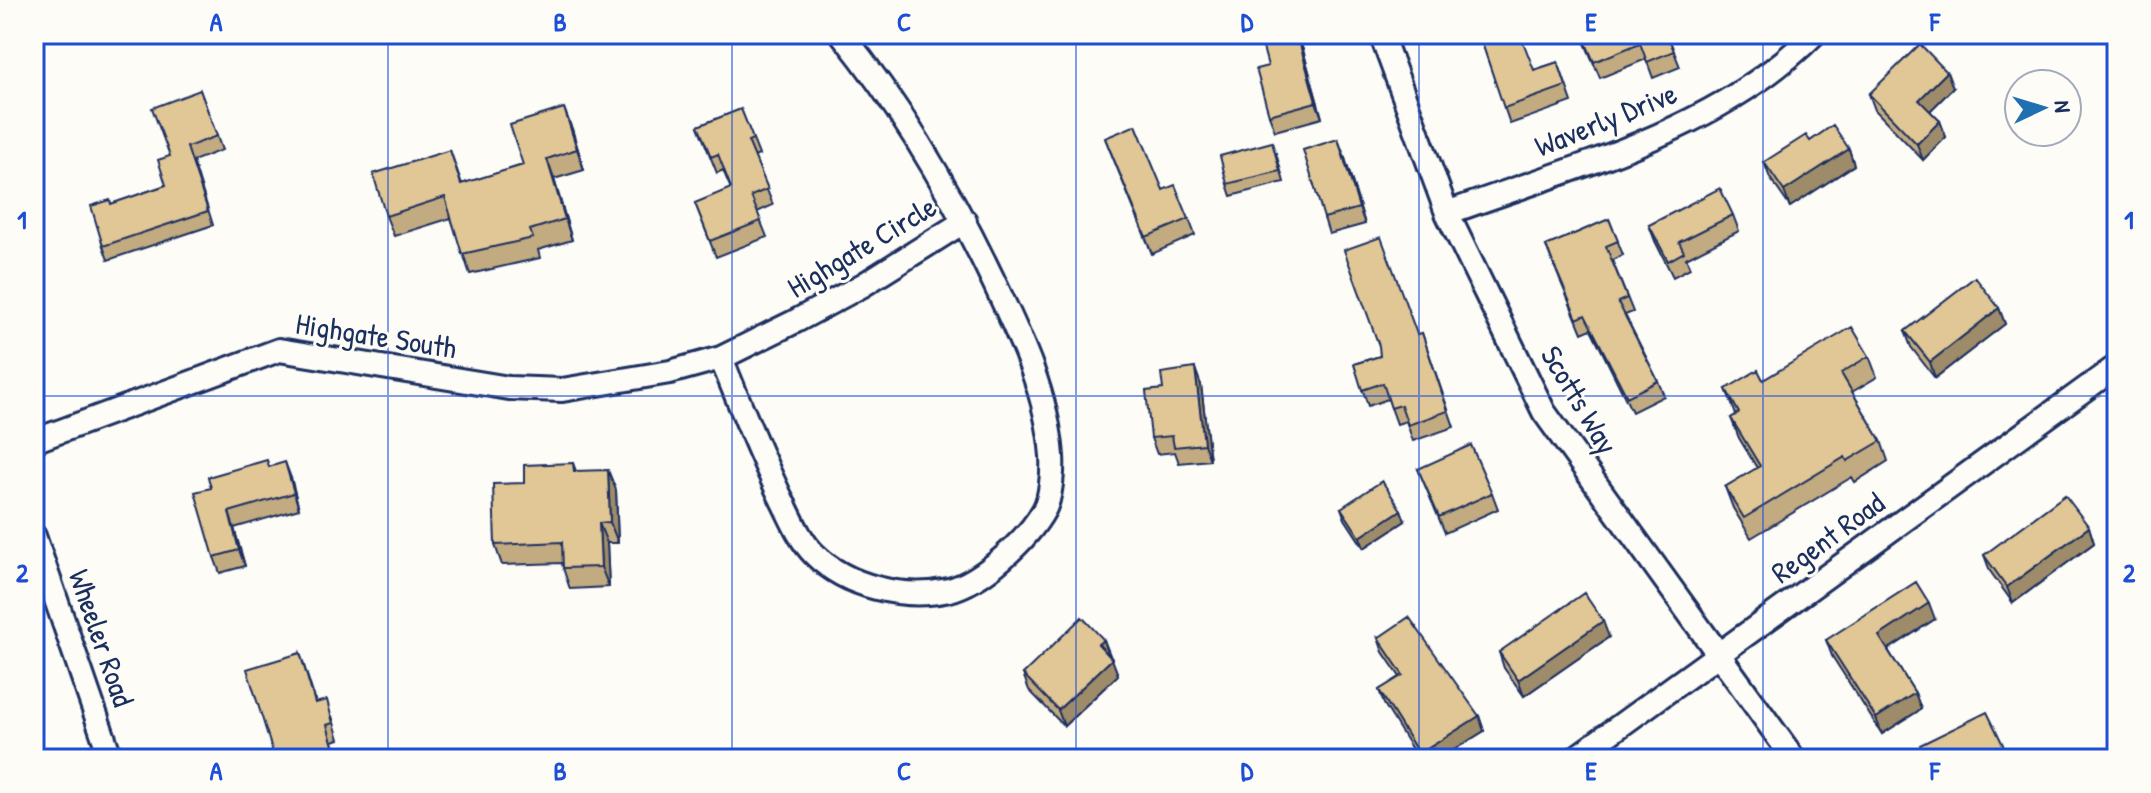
<svg xmlns="http://www.w3.org/2000/svg" width="2151" height="793" font-family="'Patrick Hand',sans-serif">
	<style>
		.lines { fill: none; stroke-linecap: round; stroke-linejoin: round }
		.minor-casing { stroke: #1b2f5e; stroke-width: 28 }
		.minor { stroke: #fdfcf7; stroke-width: 22 }
		.wall { fill: #c2aa81; stroke: #1b2f5e; stroke-width: 2 }
		.shaded-wall { fill: #9e8b69; stroke: #1b2f5e; stroke-width: 2 }
		.building { fill: #e1c696; stroke: #1b2f5e; stroke-width: 2 }
		.grid { fill: none; stroke: #1d4ed8; stroke-width: 2; stroke-opacity: 0.55 }
		.labels { text-anchor: middle; stroke-width: 6; stroke-linejoin: round; paint-order: stroke }
		.street-label { font-size: 30px; fill: #1b2f5e; stroke: #fdfcf7 }
		.neatline { fill: none; stroke: #1d4ed8; stroke-width: 3 }
		.grid-label { font-size: 26px; text-anchor: middle; font-weight: bold; fill: #1d4ed8 }
	</style>
	<rect width="100%" height="100%" fill="#fdfcf7"/>
	<filter id="ink" filterUnits="userSpaceOnUse"><feTurbulence type="fractalNoise" baseFrequency=".0125" numOctaves="2"/><feDisplacementMap in="SourceGraphic" scale="16" xChannelSelector="R" yChannelSelector="G"/><feConvolveMatrix kernelMatrix="1 2 1 2 8 2 1 2 1" color-interpolation-filters="sRGB"/></filter>
	<g filter="url(#ink)">
		<g class="lines">
			<defs>
				<path id="minor" d="M1381,34L1447,213L1544,412L1794,759
					M1447,213C1573,167 1718,131 1814,34
					M721,358C741,407 760,455 783,502C792,520 800,540 814,554C847,587 904,600 949,590C982,582 1028,539 1044,510C1051,498 1053,470 1052,456C1047,392 1020,337 993,280C951,192 903,110 842,34
					M34,441L279,350L509,388L562,390L670,372L721,358L796,321L863,285L965,221
					M34,536L111,759
					M1574,759L2117,366"/>
			</defs>
			<!-- minor casing -->
			<use href="#minor" class="minor-casing"/>
			<!-- minor -->
			<use href="#minor" class="minor"/>
		</g>
		<!-- wall -->
		<path class="wall" d="M1297,34L1303,50L1322,118L1275,131L1269,115Z
			M1479,34L1534,70L1558,62L1572,102L1510,124Z
			M1581,34H1667L1680,67L1653,78L1646,59L1600,78Z
			M2098,34H2117V52Z
			M1953,88L1930,111L1940,121L1946,137L1923,160L1875,110L1869,94Z
			M200,90L222,150L193,161L213,225L108,260L103,246L111,204L166,185L170,156Z
			M741,109L759,155L754,157L773,205L757,212L767,237L716,257L695,203L731,189L723,170L717,173L698,126Z
			M572,129L584,170L554,179L572,240L538,250L540,258L470,274L451,218L394,236L386,216L450,150L462,184L523,165Z
			M1105,138L1163,190L1189,219L1195,235L1152,254Z
			M1810,141L1849,149L1854,165L1790,207L1770,178L1764,162Z
			M1276,153L1284,182L1231,196L1227,184Z
			M1344,155L1365,224L1329,234L1324,218Z
			M1733,215L1739,231L1686,258L1690,268L1673,277L1655,241L1649,225Z
			M1609,219L1623,255L1612,260L1633,312L1625,315L1658,381L1664,396L1632,412L1591,329L1582,333L1546,246Z
			M1999,308L2005,324L1935,378L1911,347L1905,331Z
			M1422,333L1454,427L1413,441L1406,421L1397,424L1388,399L1368,406L1354,364L1380,356Z
			M1869,356L1877,377L1852,392L1881,441L1888,461L1855,482L1852,477L1751,538L1733,508L1725,487L1757,468L1739,438L1731,418L1736,415L1726,389Z
			M1201,385L1210,460L1179,463L1175,452L1157,454L1151,438Z
			M573,463L576,471L616,490L618,543H607L609,587L570,589L563,568L562,563L502,565L495,545L524,483Z
			M270,467L291,478L299,509L234,528L245,566L220,573L214,557L211,488Z
			M1418,469L1492,493L1498,509L1445,533Z
			M1341,508L1401,510L1405,521L1364,548L1345,519Z
			M2089,527L2094,543L2013,603L1990,571L1984,555Z
			M1935,619L1888,650L1915,693L1921,709L1882,734L1832,656L1826,640Z
			M1609,637L1524,696L1504,668L1499,652Z
			M1378,638L1479,716L1484,731L1439,759H1418L1384,704L1379,690L1400,677L1383,652Z
			M1104,640L1118,675L1064,726L1029,690L1023,674Z
			M300,653L316,703L332,716L339,739L333,741L338,759H275Z"/>
		<!-- shaded-wall -->
		<path class="shaded-wall" d="M1297,34L1303,50L1322,118L1316,102Z
			M2115,34H2117V50L2112,37Z
			M1947,72L1953,88L1925,116L1919,100Z
			M564,108L572,129L584,170L577,149Z
			M1940,121L1946,137L1923,160L1917,144Z
			M1338,139L1344,155L1365,224L1359,208Z
			M1849,149L1854,165L1790,207L1784,191Z
			M547,159L554,179L572,240L565,219Z
			M1999,308L2005,324L1935,378L1930,362Z
			M1195,368L1201,385L1210,460L1204,444Z
			M285,462L291,478L299,509L294,493Z
			M608,470L616,490L618,543L610,522Z
			M1401,510L1405,521L1364,548L1360,537Z
			M229,512L234,528L245,566L239,550Z
			M599,523L607,543L609,587L601,567Z
			M2089,527L2094,543L2013,603L2007,587Z
			M1929,603L1935,619L1884,652L1879,636Z
			M1603,621L1609,637L1524,696L1518,680Z
			M1104,640L1109,656L1098,644Z
			M1112,659L1118,675L1064,726L1058,710Z
			M1915,693L1921,709L1882,734L1876,718Z
			M1479,716L1484,731L1439,759H1421L1419,754Z"/>
		<!-- building -->
		<path class="building" d="M1297,34L1316,102L1269,115L1256,69L1268,66L1262,44Z
			M1479,34H1520L1534,70L1558,62L1566,86L1504,108Z
			M1582,34H1667L1674,51L1647,62L1640,43L1594,62Z
			M1920,44L1947,72L1919,100L1940,121L1917,144L1869,94Z
			M200,90L217,136L187,147L208,211L103,246L91,206L110,200L111,204L166,185L158,160L170,156L152,108Z
			M2117,100V124L2108,104Z
			M564,108L577,149L547,159L565,219L530,230L533,238L462,254L445,197L386,216L373,174L450,150L461,184L523,165L510,125Z
			M741,109L753,139L748,141L768,189L751,196L761,221L710,241L695,203L731,188L718,154L711,157L698,126Z
			M1136,125L1163,190L1175,185L1189,219L1146,237L1105,138Z
			M1833,125L1849,149L1784,191L1764,162L1806,135L1810,141Z
			M1338,139L1359,208L1324,218L1303,150Z
			M1272,142L1280,171L1227,184L1220,156Z
			M1720,188L1733,215L1679,242L1684,252L1668,261L1649,225Z
			M1609,219L1618,241L1606,246L1627,298L1618,302L1658,381L1627,397L1585,315L1577,319L1546,246Z
			M1381,237L1417,334L1422,333L1448,411L1408,425L1401,405L1391,408L1383,383L1362,390L1354,364L1380,356L1379,346L1344,250Z
			M1975,277L1999,308L1930,362L1905,331Z
			M1852,327L1869,356L1841,373L1881,441L1847,461L1845,457L1744,518L1725,487L1760,466L1731,418L1739,413L1726,389L1758,370L1763,380Z
			M1195,368L1204,444L1174,447L1172,436L1151,438L1146,391L1163,389L1161,373Z
			M1471,445L1492,493L1439,517L1418,469Z
			M267,460L269,467L285,462L294,493L229,512L239,550L214,557L195,492L211,488L208,477Z
			M573,463L574,471L608,470L610,522L599,523L601,567L563,568L562,542L495,545L493,484L524,483V465Z
			M1382,481L1401,510L1360,537L1341,508Z
			M2065,495L2089,527L2007,587L1984,555Z
			M1916,582L1929,603L1879,636L1915,693L1876,718L1826,640Z
			M1584,593L1603,621L1518,680L1499,652Z
			M1082,617L1104,640L1098,644L1112,659L1058,710L1023,674Z
			M1409,617L1479,716L1419,754L1379,690L1403,675L1378,638Z
			M300,653L315,703L327,700L333,723L327,725L337,759H275L247,669Z
			M1987,712L2010,759H1927L1920,745Z
			M751,750L775,756L777,752L806,759H749Z"/>
	</g>
	<!-- grid -->
	<path class="grid" d="M388,34V759M732,34V759M1076,34V759M1419,34V759M1763,34V759M34,396H2117"/>
	<g class="labels">
		<!-- street labels -->
		<g class="street-label">
			<text transform="translate(1606 120) rotate(-22)" y="10">Waverly Drive</text>
			<text transform="translate(862 247) rotate(-31)" y="10">Highgate Circle</text>
			<text transform="translate(376 336) rotate(9)" y="10">Highgate South</text>
			<text transform="translate(1579 400) rotate(59)" y="10">Scotts Way</text>
			<text transform="translate(1828 538) rotate(-36)" y="10">Regent Road</text>
			<text transform="translate(101 638) rotate(71)" y="10">Wheeler Road</text>
		</g>
	</g>
	<!-- margin -->
	<rect width="2151" height="793" fill="none" stroke="#fdfcf7" stroke-width="88"/>
	<!-- north arrow -->
	<g transform="translate(2043 108) rotate(86)"><circle r="38" fill="#fdfcf7" stroke="#a3aaba" stroke-width="2"/>
	<path d="M0-6L14 30L0 20L-14 30Z" fill="#1f6fb2"/>
	<text y="-12" font-size="22" font-weight="bold" text-anchor="middle" fill="#1b2f5e">N</text>
	</g>
	<rect x="44" y="44" width="2063" height="705" class="neatline"/>
	<g class="grid-label">
		<text x="216" y="31">A</text>
		<text x="560" y="31">B</text>
		<text x="904" y="31">C</text>
		<text x="1247" y="31">D</text>
		<text x="1591" y="31">E</text>
		<text x="1935" y="31">F</text>
		<text x="22" y="229">1</text>
		<text x="2129" y="229">1</text>
		<text x="22" y="582">2</text>
		<text x="2129" y="582">2</text>
		<text x="216" y="780">A</text>
		<text x="560" y="780">B</text>
		<text x="904" y="780">C</text>
		<text x="1247" y="780">D</text>
		<text x="1591" y="780">E</text>
		<text x="1935" y="780">F</text>
	</g>
</svg>
